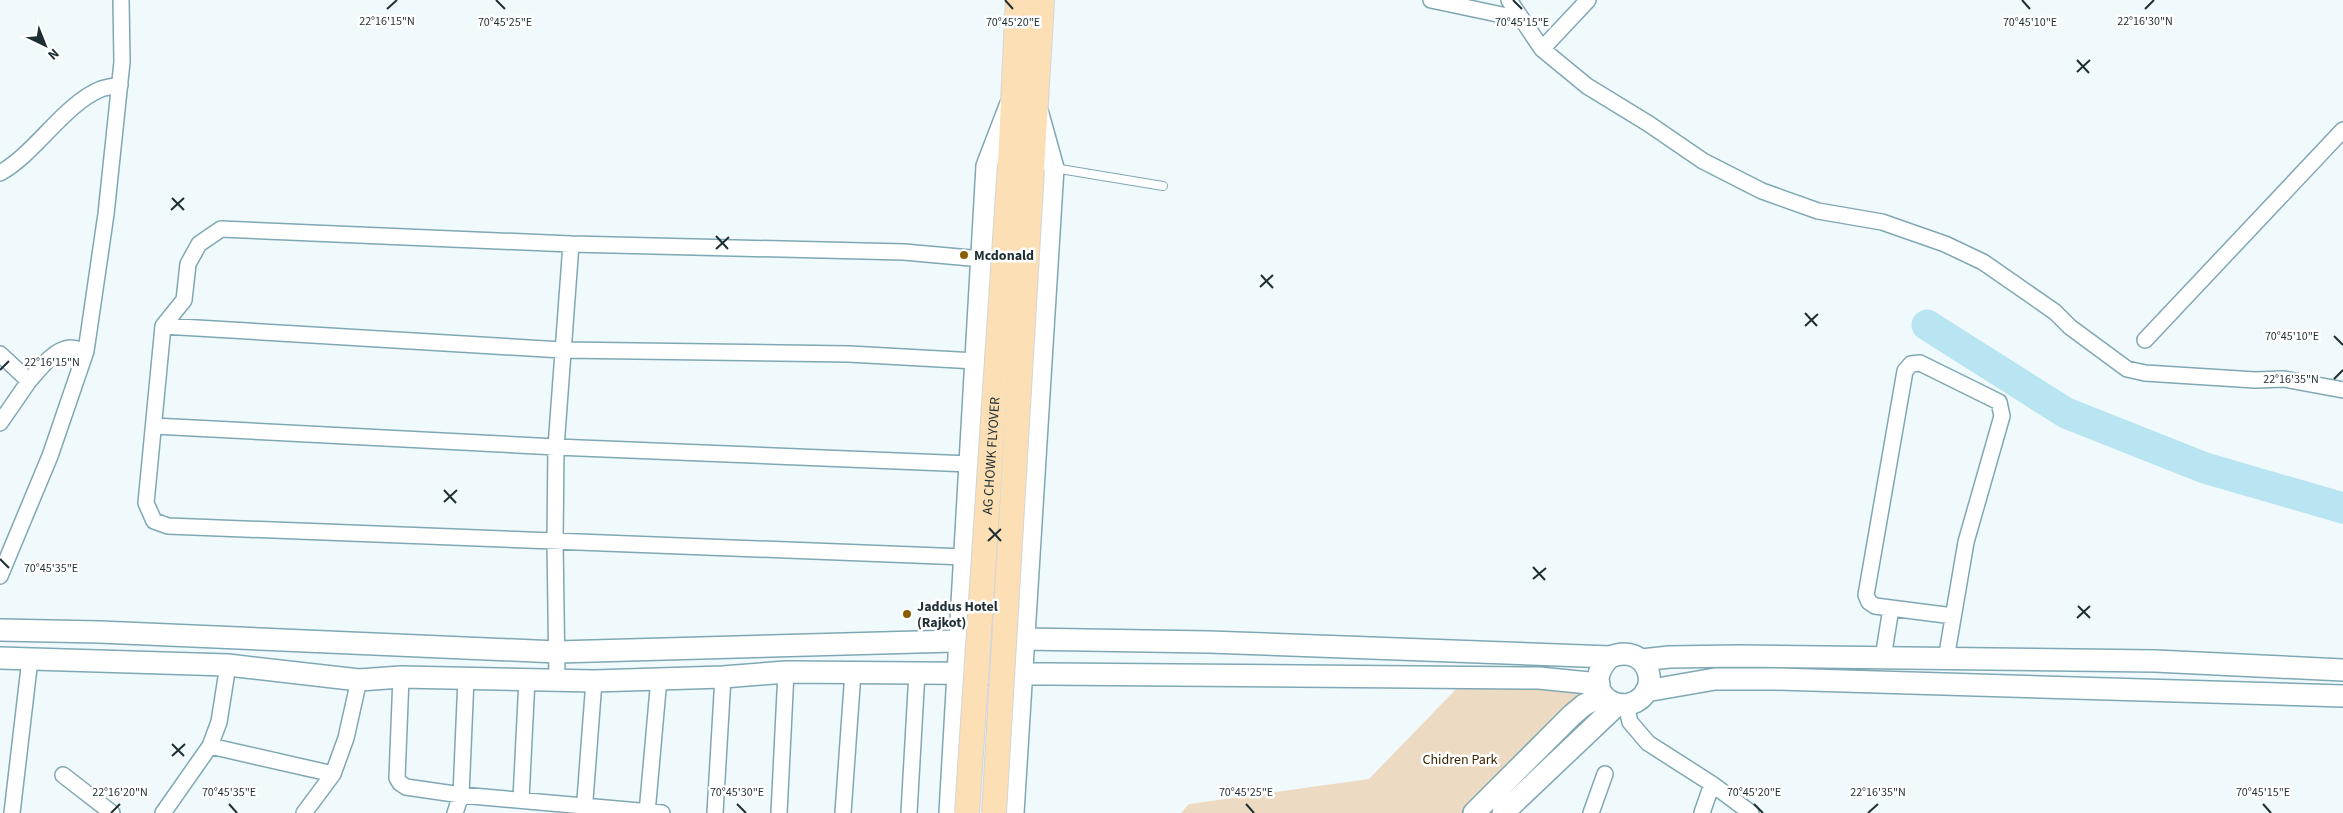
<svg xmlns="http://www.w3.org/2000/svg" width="2343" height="813" font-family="'Source Sans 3',sans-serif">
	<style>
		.green { fill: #ecdac2 }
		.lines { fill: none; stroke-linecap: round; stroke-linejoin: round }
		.river { stroke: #b9e5f2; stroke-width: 31 }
		.lane-casing { stroke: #7fa8b4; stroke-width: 10 }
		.street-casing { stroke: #7fa8b4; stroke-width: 18 }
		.secondary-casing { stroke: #7fa8b4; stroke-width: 24 }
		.primary-casing { stroke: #d2d5d6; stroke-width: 26 }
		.lane { stroke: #fff; stroke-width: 8 }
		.street { stroke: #fff; stroke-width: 15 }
		.secondary { stroke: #fff; stroke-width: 21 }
		.primary { stroke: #fddfb5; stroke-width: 24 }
		.primary-bridge-casing { stroke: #d2d5d6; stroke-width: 26; stroke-linecap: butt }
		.primary-bridge { stroke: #fddfb5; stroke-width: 24 }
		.ticks { fill: none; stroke: #1e2f33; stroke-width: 2 }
		.poi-dot { fill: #8b5d03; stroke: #fff; stroke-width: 2 }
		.labels { text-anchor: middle; stroke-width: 5; stroke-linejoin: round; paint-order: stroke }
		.poi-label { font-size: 14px; font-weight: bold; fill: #1e2f33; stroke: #fff; text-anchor: start }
		.street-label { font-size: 14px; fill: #1e2f33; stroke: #fff }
		.park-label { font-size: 14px; fill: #3b2400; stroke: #fff }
		.ticks-label { font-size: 12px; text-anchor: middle; fill: #1e2f33; stroke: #fff; stroke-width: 5; stroke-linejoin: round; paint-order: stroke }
	</style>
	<rect width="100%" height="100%" fill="#f0f9fb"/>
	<!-- green -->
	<path class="green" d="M1463,682L1585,689L1482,813H1181L1189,804L1369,779Z"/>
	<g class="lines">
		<!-- river -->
		<path class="river" d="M1927,325L2066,413L2205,468L2343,508"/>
		<defs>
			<path id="lane" d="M1054,168L1163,186"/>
			<path id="street" d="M1431,0L1521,19
				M1509,0L1542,49L1587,86L1649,124L1703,161L1762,191L1818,211L1882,222L1945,244L1983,262L2055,312L2070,327L2127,369L2145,373L2255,380L2284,379L2343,390
				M1542,49L1588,0
				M0,173C36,153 64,104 101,89C107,87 114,86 120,85
				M571,244L221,229L199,244L188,264L184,300L163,326L146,503L154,521L168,526L965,557
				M163,326L562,350L849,354L976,361
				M2145,340L2343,130
				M0,354L29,381C39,370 54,349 70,348C75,348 81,350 86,351
				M0,423L29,381
				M154,426L556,447L970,464
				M0,576L50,456L86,351L106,214L122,62L121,0
				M1883,658L1891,608
				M1946,659L1966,542L2002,416L1999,402L1920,363L1911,364L1905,371L1866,595L1869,602L1875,606L1953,616
				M401,677L397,778L400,783L406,787L461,795L662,813
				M557,679L555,541L556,447L571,244L904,252L982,259
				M1626,705L1630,722L1648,743L1712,784L1751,813
				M210,746L219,722L228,665
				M63,775L112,813
				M521,799L527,679
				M12,813L30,659
				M163,813L210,746L333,774L346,738L359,680
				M304,813L333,774
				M455,813L461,795L466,678
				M584,813L594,681
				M647,813L659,678
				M715,813L723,677
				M779,813L786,672
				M843,813L853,672
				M909,813L917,672
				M1591,813L1605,774
				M1702,813L1712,784"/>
			<path id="secondary" d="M0,630L100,632L557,652L1024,639L1209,642L1610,657C1649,641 1665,693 1630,704C1623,706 1615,704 1608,700C1592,688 1597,669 1610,657
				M0,658L228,665L359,680L401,677L594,681L723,677L786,672L1539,678L1599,684
				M1642,660L1669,657L1739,656L2155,661L2343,670
				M1646,691L1715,679H1775L2343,696
				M950,813L987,166L1010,106
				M1013,813L1053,168L1038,114
				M1474,813L1572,715L1584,705L1603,695
				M1503,813L1618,704"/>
			<path id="primary" d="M1010,164L1018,0
				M1032,169L1042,0"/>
		</defs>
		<!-- lane casing -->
		<use href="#lane" class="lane-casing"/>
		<!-- street casing -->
		<use href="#street" class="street-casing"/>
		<!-- secondary casing -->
		<use href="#secondary" class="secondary-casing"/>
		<!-- primary casing -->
		<use href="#primary" class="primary-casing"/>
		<!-- lane -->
		<use href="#lane" class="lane"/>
		<!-- street -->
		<use href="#street" class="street"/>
		<!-- secondary -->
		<use href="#secondary" class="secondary"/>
		<!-- primary -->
		<use href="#primary" class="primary"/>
		<defs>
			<g id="primary-bridge">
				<path id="s1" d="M967,813L1010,164"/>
				<path d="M994,813L1032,169"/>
			</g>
		</defs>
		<!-- primary-bridge casing -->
		<use href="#primary-bridge" class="primary-bridge-casing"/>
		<!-- primary-bridge -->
		<use href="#primary-bridge" class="primary-bridge"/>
	</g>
	<!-- ticks -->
	<path class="ticks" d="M496,0L505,9M1005,0L1013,9M1513,0L1522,9M2022,0L2030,9M387,9L397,0M2145,9L2154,0M2077,60L2089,73M2077,72L2090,60M172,198L184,210M171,210L184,198M716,236L728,249M716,249L729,237M1261,275L1273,288M1260,287L1273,275M1805,313L1817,326M1805,326L1818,314M2334,336L2343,345M0,370L9,361M2334,379L2343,370M444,490L456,503M444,502L457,490M989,528L1001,541M988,541L1001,529M0,559L9,568M1533,567L1545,580M1533,579L1546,568M2078,606L2090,618M2077,618L2090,606M172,744L184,756M172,756L185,744M229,804L237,813M737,804L746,813M1246,804L1254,813M1754,804L1763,813M2263,804L2271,813M111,813L120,804M1868,813L1878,804"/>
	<!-- markers -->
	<g class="poi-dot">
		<circle cx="964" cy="255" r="5"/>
		<circle cx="907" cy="614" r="5"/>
	</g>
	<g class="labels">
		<!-- poi labels -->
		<g class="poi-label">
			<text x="974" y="260">Mcdonald</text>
			<text x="917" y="611">Jaddus Hotel<tspan x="917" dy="16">(Rajkot)</tspan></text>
		</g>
		<!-- street labels -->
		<g class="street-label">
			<text dy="5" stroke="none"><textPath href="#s1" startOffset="358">AG CHOWK FLYOVER</textPath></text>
		</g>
		<!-- park labels -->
		<g class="park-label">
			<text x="1460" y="764">Chidren Park</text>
		</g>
	</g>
	<g class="ticks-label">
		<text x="387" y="25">22°16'15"N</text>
		<text x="2145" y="25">22°16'30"N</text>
		<text x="505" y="26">70°45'25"E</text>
		<text x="1013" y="26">70°45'20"E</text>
		<text x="1522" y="26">70°45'15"E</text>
		<text x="2030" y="26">70°45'10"E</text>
		<text x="2292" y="340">70°45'10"E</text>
		<text x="52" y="366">22°16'15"N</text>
		<text x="2291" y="383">22°16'35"N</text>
		<text x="51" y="572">70°45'35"E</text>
		<text x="229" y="796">70°45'35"E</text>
		<text x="737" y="796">70°45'30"E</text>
		<text x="1246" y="796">70°45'25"E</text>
		<text x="1754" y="796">70°45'20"E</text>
		<text x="2263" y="796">70°45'15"E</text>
		<text x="120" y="796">22°16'20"N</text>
		<text x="1878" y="796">22°16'35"N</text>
	</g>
	<!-- north arrow -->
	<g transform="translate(45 45) rotate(137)" stroke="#ffffff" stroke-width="4" paint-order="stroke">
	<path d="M0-4L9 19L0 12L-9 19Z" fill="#1e2f33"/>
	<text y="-8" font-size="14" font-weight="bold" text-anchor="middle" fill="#1e2f33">N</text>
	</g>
</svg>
